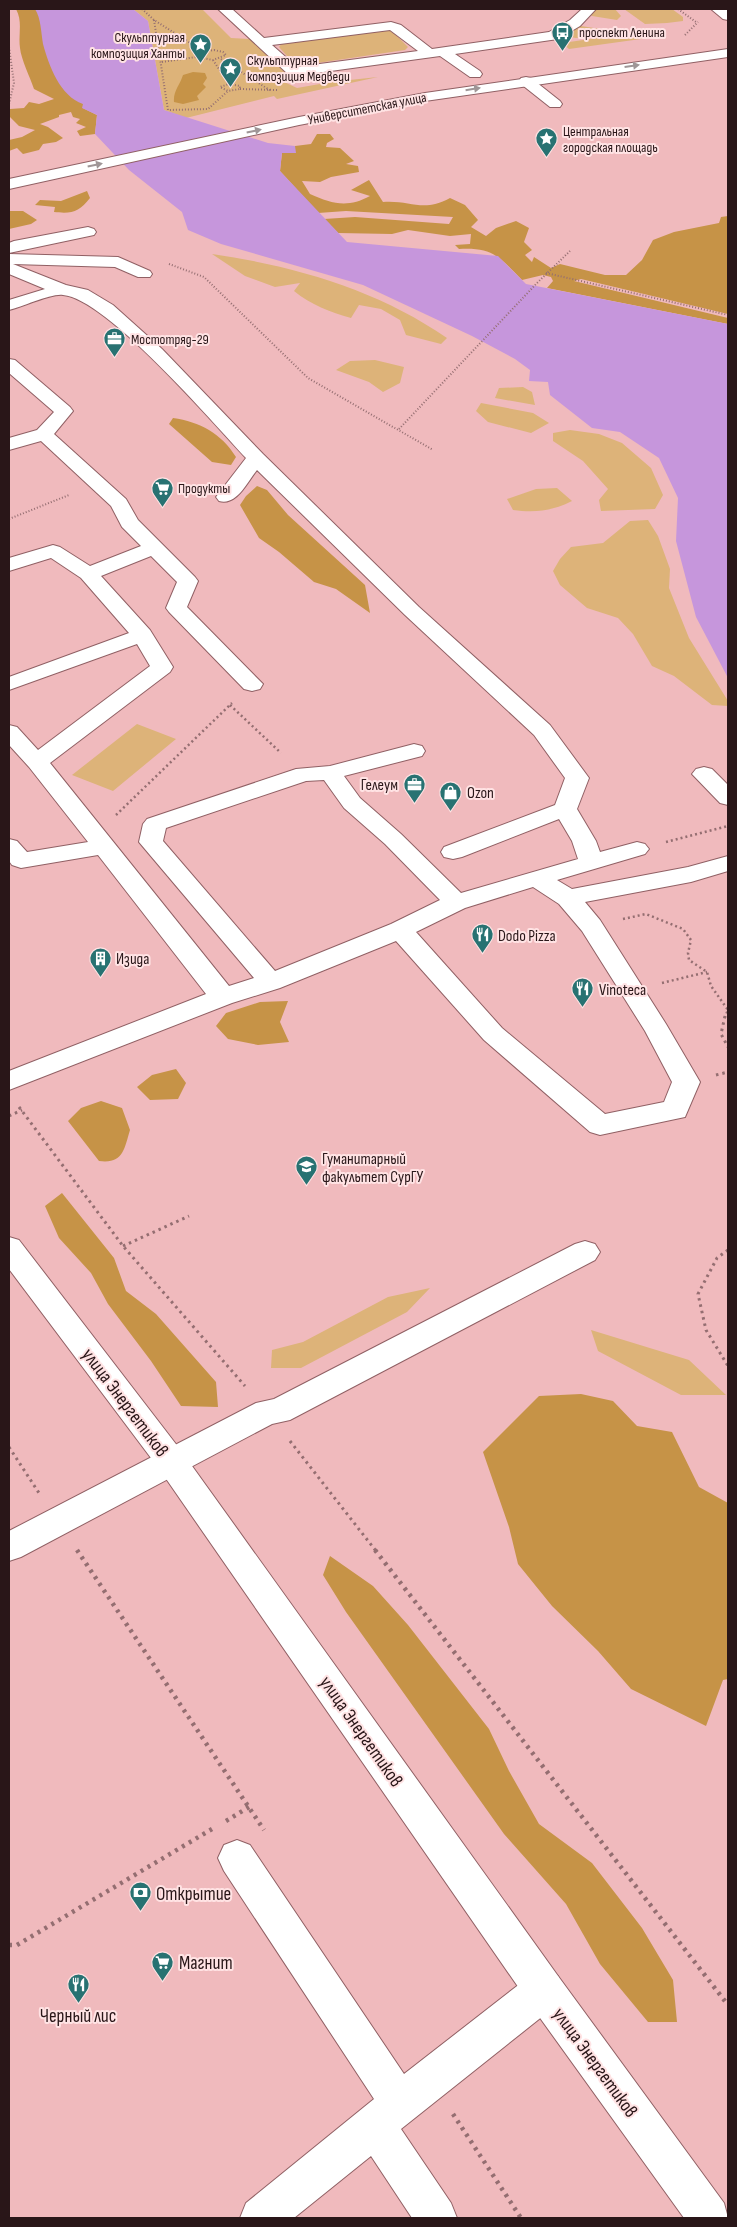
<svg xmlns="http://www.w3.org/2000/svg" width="737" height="2227" font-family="'Sofia Sans Condensed',sans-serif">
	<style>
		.green { fill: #ddb379 }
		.forest { fill: #c69347 }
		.water { fill: #c696dc }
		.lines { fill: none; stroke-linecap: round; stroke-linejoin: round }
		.minor-casing { stroke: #906064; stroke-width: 2 }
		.major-casing { stroke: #906064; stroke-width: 2 }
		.path-far3 { stroke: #946e71; stroke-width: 2; stroke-dasharray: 1 2; stroke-linecap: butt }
		.path-far2 { stroke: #946e71; stroke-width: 2.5; stroke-dasharray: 2 3; stroke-linecap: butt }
		.path-far1 { stroke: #946e71; stroke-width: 3; stroke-dasharray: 2.5 4; stroke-linecap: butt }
		.path { stroke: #946e71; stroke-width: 4.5; stroke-dasharray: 3 5; stroke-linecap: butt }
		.minor { fill: #fff; fill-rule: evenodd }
		.major { fill: #fff; fill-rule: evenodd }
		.oneway { fill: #9f9697 }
		.labels { text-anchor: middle; stroke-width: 4; stroke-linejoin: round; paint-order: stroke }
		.far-poi-label { font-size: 14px; fill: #291618; stroke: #ffe3e4; text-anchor: start }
		.far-street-label { font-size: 14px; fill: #291618; stroke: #ffe3e4 }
		.poi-label { font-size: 16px; fill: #291618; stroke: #ffe3e4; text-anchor: start }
		.near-street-label { font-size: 19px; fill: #291618; stroke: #ffe3e4 }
		.near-poi-label { font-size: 19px; fill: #291618; stroke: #ffe3e4; text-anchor: start }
	</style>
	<rect width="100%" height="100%" fill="#f0babd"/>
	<!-- green -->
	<path class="green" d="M133,9H202L231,38L250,39L290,77L280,80L297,88L331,82L378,77L277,99L274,96L186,118L164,110L148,21Z
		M594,9H615L621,16L617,20L592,16L589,13Z
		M624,9H672L683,17V21L667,23L645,24Z
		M581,26L607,30L602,35L576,38L565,36L574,27Z
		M383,30L392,31L408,47L405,50L304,65L294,64L279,47L282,43Z
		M633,33L648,38L569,49L562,43Z
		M212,254C295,266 378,290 447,338L441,344L406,335L400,320L381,309L359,305L351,318C330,312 311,305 294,291L300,283L275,287L245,276Z
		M375,360L404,367L400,383L383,392L369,382L336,370L350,361Z
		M523,387L532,392L535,405L495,398L499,388Z
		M481,403L533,413L549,423L531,433L488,422L476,411Z
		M570,430L599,434L622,443L651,468L663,495L655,509L601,511L599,500L608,489L583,461L553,441V433Z
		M557,488L572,501C552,511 535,513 513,510L507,499L536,489Z
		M648,520L658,536L670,569L669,588L689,638L728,701V706L712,705L674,676L652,666L633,634L618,618L587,608L560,585L553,571L560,559L571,547L603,543L630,521Z
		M137,724L176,739L113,791L72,775Z
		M430,1288L407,1312L301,1368H271L272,1350L303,1342L388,1297Z
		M591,1330L689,1360L726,1395H681L598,1351Z"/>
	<!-- forest -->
	<path class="forest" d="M16,9H35L37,11L83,104V108L97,115L95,134L80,136L77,131L86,127L76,123L80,119L73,117L71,112L59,115V117L40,124L48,127L63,138L56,142L43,144L39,150L23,154L17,148L9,151V140L22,137L35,130L19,126L9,116L10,109L24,108L29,102L39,104L54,99L34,89C30,77 21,59 20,48C18,34 23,22 16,9Z
		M193,72L205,73L207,78L203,84L206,87L197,96L199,100L183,104L174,102C173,91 180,85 183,75Z
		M317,134H330L334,139L327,143L326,147L340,148L354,161L346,164L358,166L359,172L331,177L320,182L302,181L310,194C332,204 348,208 370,196L351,190L369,180L383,202C411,200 423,213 450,198L465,205L478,220L471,227L486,236L496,228L516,221L529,228L524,242L532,250L525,255L532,262L534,257L551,268L560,264L605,275H626L642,260L653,240L674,232L719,223L721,217L728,216V314L581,279L574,281L728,318V324L547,288L553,281L551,277L543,275L522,280C500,258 494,247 459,249L455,245L470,244L471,234L450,236L408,230L392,234L338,233L324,219L355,217L449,224L453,217L346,211L318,213L280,171L282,152L295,153V146L311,144Z
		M87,191L90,198C79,212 72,214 54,212L55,207L35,205L40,200L61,201Z
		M9,211H23L37,220L31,224L9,229Z
		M173,418C200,422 221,433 236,457L231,465L212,462L169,424Z
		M257,486L267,490L288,515L365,585L370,613L336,589L314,582L279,552L259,538L240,505L246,496Z
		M288,1001L280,1022L289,1042L258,1045L228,1039L216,1026L226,1013L260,1002Z
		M176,1069L186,1083L178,1099L150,1100L137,1087L152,1075Z
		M101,1101L122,1108L130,1130C124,1150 123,1164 99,1161L68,1121L81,1108Z
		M62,1193L114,1258L126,1291L156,1314L216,1382L218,1407L181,1406L151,1361L108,1304L91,1273L59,1238L45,1206Z
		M581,1394L613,1401L637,1426L672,1432L699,1487L728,1503V1679L723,1680L706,1726L631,1689L598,1651L552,1606L518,1564L509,1527L483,1452L539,1396Z
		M330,1556L373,1586L408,1625L489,1729L509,1771L539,1824L592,1863L642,1928L673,1980L677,2022H648L600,1964L566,1904L504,1834L346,1612L323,1575Z"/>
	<!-- water -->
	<path class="water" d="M35,9H133L148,21L164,110L268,143L295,146L296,153H282L280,171L347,242L498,256L526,284L728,324V678L696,617L676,541L678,498L659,458L620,432L592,428L550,395L548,382L529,381L530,370L515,359L472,336L363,285L221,244L188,230L182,212L129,170L95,134L97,115L82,108L83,104C60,96 49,66 43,44C41,33 41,18 35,9Z"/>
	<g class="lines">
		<defs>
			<path id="minor" d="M218,9H232L264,38L391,22L401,25L432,49L549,32L570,20L582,9H596L580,26L558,39L455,54L480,71L482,74L480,77H470L440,56L294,76L289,75ZM390,30L418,51L297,67L272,45Z
				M526,77L531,78L560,101L562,104L560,107H550L521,84L519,81L521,78Z
				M88,227L94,229L96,232L94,235L9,253V243L14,241Z
				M9,254L118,257L150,271L152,274L150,277H138L115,267L13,264L66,285L88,290L113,305L162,349L263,454L419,607L550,725L589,778L577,809L596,841L600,852L637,842L645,844L649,849L645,854L557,880L572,889L688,867L728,856V871L691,882L585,902L600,920L666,1024L700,1082L685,1117L600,1135L590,1132L484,1040L396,941L280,988L232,1003L9,1090V1071L206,994L98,855L21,868L12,865L9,861V839L17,841L27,852L88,842L29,767L9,745V725L17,727L38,750L150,666L137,644L9,690V677L129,633L81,578L51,558L9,571V558L53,545L60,547L90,566L141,546L122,527L111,506L41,441L9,450V438L37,430L54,412L9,373V359L15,360L70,407L73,411L54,434L126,499L138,520L195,577L198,581L187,607L263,684L260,689L252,691L244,689L169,612L166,608L177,582L151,556L101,576L150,630L173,667L170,672L50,763L229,986L254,978L139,842L143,824L147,819L296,769L330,766L414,744L422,746L425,751L422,756L344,776L360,798L401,834L461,893L578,859L572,841L559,819L462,857L453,859L444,857L441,852L444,847L555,805L565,778L534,735L405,615L257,470C247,482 237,506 219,501L216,497L246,458C213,423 107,299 63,295C52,293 22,307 9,310V300L45,289L9,274ZM324,780L344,808L385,844L440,900L391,924L275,971L163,841L166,828L306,781ZM533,887L559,904L582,931L645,1031L672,1082L664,1102L605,1114L502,1028L416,932L465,908Z
				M704,767L712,769L728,785V805L720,803L692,774L696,769Z
				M585,1241L595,1244L600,1252L595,1260L290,1420L272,1424L21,1557L9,1561V1531L256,1403L274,1399L575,1244Z
				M237,1840L250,1845L404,2074L530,1976L544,1971L558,1976L563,1990L558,2004L401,2129L451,2203L457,2218H412L371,2156L294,2218H240L246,2203L374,2099L224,1871L218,1858L224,1845Z"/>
			<path id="major" d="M711,9L728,10V20L723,19Z
				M728,49V57L425,101L299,125L9,189V179L299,117L425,93Z
				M9,1237L19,1240L182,1452L558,1976L724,2203L728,2218H684L530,2004L160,1470L9,1269Z"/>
		</defs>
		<!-- minor casing -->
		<use href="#minor" class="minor-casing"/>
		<!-- major casing -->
		<use href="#major" class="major-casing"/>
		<!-- path-far3 -->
		<path class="path-far3" d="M142,9L154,20L203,51
			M678,9L696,22
			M154,20L168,110L208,109L228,91
			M685,35L698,22
			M9,47L14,83L9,104
			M214,50L223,52L226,55L213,60L196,57L197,53Z
			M221,59L271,91
			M213,60L229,84
			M162,62L196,57
			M229,84L240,86V89L228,91L220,87Z
			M240,89L277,90
			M169,264L204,277L308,378L433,450
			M546,273L728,315
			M399,429L537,283L570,251
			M9,519L69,495"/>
		<!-- path-far2 -->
		<path class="path-far2" d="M230,705L281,753
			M116,815L232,703
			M666,842L728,826
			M623,919L646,914L683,929L691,940L688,953L689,960L707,972L711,986L728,1010L725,1017
			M662,983L707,972"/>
		<!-- path-far1 -->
		<path class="path-far1" d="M725,1016L721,1034L728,1047
			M716,1075L728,1072
			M19,1107L123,1246L245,1386
			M9,1116L22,1110
			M123,1246L189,1216
			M728,1250L717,1258L698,1294L706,1330L728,1366
			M290,1441L376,1551
			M9,1447L39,1493"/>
		<!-- path -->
		<path class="path" d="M77,1550L264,1830
			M375,1550L728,2005
			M226,1821L249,1807
			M9,1945H17L212,1829
			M453,2114L521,2218"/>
		<!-- minor -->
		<use href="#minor" class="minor"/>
		<!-- major -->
		<use href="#major" class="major"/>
	</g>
	<!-- one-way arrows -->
	<defs><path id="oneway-solid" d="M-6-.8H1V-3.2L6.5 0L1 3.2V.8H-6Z" transform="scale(1.25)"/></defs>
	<g class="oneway">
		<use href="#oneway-solid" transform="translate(632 66) rotate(-8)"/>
		<use href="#oneway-solid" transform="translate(473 89) rotate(-9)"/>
		<use href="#oneway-solid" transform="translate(254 131) rotate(-12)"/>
		<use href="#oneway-solid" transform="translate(95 165) rotate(-12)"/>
	</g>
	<!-- icons -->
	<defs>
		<symbol id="bus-pin" viewBox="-11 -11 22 30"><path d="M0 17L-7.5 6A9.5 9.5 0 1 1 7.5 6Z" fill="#287272" stroke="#ffe3e4"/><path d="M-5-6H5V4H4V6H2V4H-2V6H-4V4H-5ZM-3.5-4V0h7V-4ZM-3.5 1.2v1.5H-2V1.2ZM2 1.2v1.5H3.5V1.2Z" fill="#fff"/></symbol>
		<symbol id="sight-pin" viewBox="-11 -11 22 30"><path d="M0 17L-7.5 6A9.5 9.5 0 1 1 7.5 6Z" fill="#287272" stroke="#ffe3e4"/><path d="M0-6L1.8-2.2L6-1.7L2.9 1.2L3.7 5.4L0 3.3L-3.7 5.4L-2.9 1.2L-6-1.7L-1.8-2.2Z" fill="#fff"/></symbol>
		<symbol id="office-pin" viewBox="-11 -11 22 30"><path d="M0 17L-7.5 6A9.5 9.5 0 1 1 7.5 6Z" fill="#287272" stroke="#ffe3e4"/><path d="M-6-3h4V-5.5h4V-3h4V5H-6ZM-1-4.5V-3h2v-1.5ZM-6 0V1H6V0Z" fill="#fff"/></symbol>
		<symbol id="supermarket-pin" viewBox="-11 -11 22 30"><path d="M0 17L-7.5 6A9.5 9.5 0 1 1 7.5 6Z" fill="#287272" stroke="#ffe3e4"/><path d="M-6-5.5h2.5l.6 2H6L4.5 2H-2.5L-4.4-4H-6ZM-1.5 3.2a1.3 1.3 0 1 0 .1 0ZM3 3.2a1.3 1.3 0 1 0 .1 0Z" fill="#fff"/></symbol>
		<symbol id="shop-pin" viewBox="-11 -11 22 30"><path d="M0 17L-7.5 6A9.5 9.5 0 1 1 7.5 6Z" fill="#287272" stroke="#ffe3e4"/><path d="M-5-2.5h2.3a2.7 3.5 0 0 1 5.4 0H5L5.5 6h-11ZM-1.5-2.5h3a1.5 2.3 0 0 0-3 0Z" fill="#fff"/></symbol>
		<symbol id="restaurant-pin" viewBox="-11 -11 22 30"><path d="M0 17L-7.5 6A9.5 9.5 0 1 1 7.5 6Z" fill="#287272" stroke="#ffe3e4"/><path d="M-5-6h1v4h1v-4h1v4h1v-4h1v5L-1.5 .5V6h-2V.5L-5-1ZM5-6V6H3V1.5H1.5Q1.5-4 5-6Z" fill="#fff"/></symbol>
		<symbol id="building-pin" viewBox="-11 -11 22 30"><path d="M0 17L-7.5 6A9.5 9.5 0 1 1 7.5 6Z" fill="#287272" stroke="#ffe3e4"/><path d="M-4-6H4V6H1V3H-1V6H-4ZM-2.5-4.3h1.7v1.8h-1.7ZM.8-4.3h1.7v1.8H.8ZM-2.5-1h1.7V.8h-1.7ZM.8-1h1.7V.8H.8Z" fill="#fff"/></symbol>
		<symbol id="university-pin" viewBox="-11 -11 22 30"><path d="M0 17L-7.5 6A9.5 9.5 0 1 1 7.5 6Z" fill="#287272" stroke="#ffe3e4"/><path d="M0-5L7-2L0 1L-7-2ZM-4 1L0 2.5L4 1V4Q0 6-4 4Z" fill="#fff"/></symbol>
		<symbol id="bank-pin" viewBox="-11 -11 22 30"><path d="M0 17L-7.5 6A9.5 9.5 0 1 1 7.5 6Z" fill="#287272" stroke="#ffe3e4"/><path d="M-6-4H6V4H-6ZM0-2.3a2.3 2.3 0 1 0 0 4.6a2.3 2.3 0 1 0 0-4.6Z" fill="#fff"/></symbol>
	</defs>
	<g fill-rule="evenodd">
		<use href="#bus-pin" x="550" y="20" width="25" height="34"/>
		<use href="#sight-pin" x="188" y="32" width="25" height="34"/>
		<use href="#sight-pin" x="218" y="56" width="25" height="34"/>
		<use href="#sight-pin" x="534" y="126" width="25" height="34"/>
		<use href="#office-pin" x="102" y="326" width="25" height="34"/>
		<use href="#supermarket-pin" x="150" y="476" width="25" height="34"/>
		<use href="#office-pin" x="402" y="772" width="25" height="34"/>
		<use href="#shop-pin" x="438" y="780" width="25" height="34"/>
		<use href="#restaurant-pin" x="470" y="922" width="25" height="34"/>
		<use href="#building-pin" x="88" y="946" width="25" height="34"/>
		<use href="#restaurant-pin" x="570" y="976" width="25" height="34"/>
		<use href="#university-pin" x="294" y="1154" width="25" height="34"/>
		<use href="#bank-pin" x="128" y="1880" width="25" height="34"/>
		<use href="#supermarket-pin" x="150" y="1950" width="25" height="34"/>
		<use href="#restaurant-pin" x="66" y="1972" width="25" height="34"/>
	</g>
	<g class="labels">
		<!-- far-poi labels -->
		<g class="far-poi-label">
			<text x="579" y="37">проспект Ленина</text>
			<text x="185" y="42" text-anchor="end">Скульптурная<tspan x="185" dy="16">композиция Ханты</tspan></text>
			<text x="247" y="65">Скульптурная<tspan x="247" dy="16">композиция Медведи</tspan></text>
			<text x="563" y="136">Центральная<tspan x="563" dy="16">городская площадь</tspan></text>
			<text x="131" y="344">Мостотряд-29</text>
			<text x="178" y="493">Продукты</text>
		</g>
		<!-- far-street labels -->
		<g class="far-street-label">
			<text transform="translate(367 108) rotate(-11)" y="5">Университетская улица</text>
		</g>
		<!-- poi labels -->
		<g class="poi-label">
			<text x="398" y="790" text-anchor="end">Гелеум</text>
			<text x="467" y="798">Ozon</text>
			<text x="498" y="941">Dodo Pizza</text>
			<text x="116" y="964">Изида</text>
			<text x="599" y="995">Vinoteca</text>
			<text x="322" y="1164">Гуманитарный<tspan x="322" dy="18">факультет СурГУ</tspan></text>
		</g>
		<!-- near-street labels -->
		<g class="near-street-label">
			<text transform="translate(126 1402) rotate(53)" y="7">улица Энергетиков</text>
			<text transform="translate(362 1731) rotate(55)" y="7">улица Энергетиков</text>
			<text transform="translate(596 2062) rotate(54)" y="7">улица Энергетиков</text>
		</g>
		<!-- near-poi labels -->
		<g class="near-poi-label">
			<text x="156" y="1900">Открытие</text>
			<text x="179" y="1969">Магнит</text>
			<text x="78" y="2022" text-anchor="middle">Черный лис</text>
		</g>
	</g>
	<!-- border -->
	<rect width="737" height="2227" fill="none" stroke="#291618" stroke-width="20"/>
</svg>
